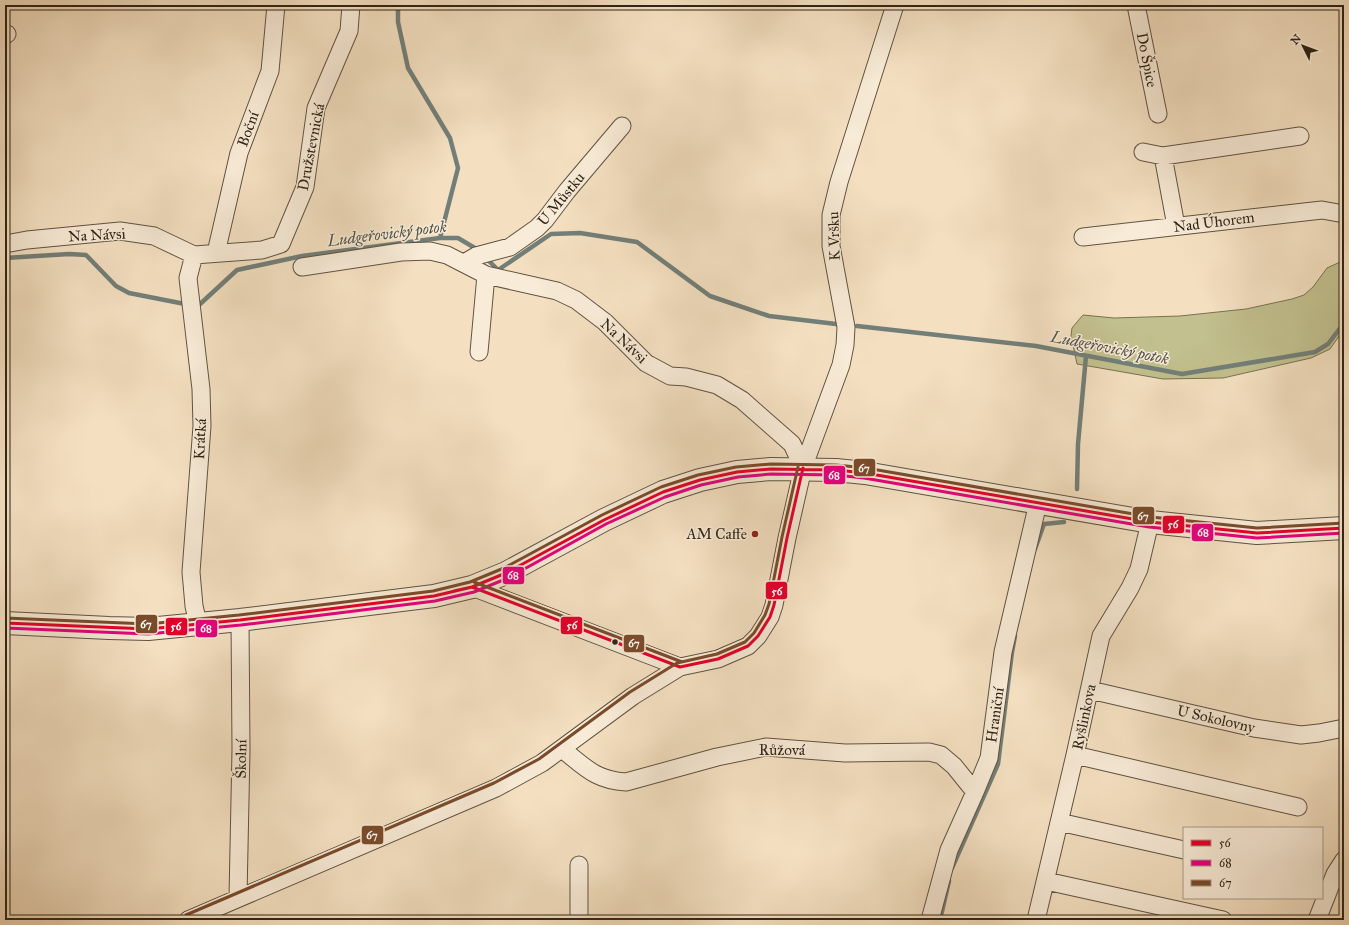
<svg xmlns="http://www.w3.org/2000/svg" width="1349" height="925" font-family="'IM FELL Great Primer',serif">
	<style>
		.green { fill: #c2c08e; stroke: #787252 }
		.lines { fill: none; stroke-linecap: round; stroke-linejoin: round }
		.stream { stroke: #727f79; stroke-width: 4.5 }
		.minor-casing { stroke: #605342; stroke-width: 19 }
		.tertiary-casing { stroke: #605342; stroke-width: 24 }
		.minor { stroke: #f8ebd7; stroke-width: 17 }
		.tertiary { stroke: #f8ebd7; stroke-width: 22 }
		.bus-1-casing { stroke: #f8ebd7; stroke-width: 6 }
		.bus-2-casing { stroke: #f8ebd7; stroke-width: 6 }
		.bus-3-casing { stroke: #f8ebd7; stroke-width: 6 }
		.bus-1 { stroke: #e4002b; stroke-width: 3 }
		.bus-2 { stroke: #e5007d; stroke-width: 3 }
		.bus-3 { stroke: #7a4b2a; stroke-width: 3 }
		.poi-dot { fill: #8f2418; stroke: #f8ebd7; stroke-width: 1.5 }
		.bus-dot { fill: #2e2417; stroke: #f8ebd7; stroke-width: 1.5 }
		.labels { text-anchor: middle; stroke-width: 3; stroke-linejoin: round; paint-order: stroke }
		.street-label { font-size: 15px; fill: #2e2417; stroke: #f8ebd7 }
		.poi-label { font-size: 15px; fill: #2e2417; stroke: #f8ebd7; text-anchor: end }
		.water-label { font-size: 16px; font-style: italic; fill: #505148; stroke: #f8ebd7 }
		.line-badge { stroke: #f8ebd7; stroke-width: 1.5 }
		.badge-label { font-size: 11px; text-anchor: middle; font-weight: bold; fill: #fff }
	</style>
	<rect width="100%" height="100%" fill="#f4e0c1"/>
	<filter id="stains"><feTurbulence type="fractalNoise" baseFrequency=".005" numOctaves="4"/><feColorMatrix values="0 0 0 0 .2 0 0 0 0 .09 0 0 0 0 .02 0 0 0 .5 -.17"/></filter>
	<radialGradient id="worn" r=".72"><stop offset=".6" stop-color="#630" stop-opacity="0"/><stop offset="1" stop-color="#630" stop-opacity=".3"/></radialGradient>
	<!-- green -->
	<path class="green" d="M1344,261V329L1330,349L1311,358L1223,378L1163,379L1077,364L1071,336L1072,328L1083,315L1114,318L1180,316L1246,309L1292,299L1304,295L1313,287L1327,268L1338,263Z"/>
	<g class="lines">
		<!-- stream -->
		<path class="stream" d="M398,5V22L408,68L450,138L458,168L440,238
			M5,258L69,254L86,255L116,286L129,293L185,304
			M486,258L498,270L551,234L580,233L637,242L710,296L769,316L836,324
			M199,305L237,270L302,256L440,238H458L480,251
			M857,326L1036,346L1182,374L1315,352L1328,344L1344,323
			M1077,489L1078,444L1086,356
			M1035,549L1044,524L1064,522
			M952,868L998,764L1012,652L1015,636
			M940,920L949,881"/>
		<defs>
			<path id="minor" d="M1136,5L1158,114
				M5,35L7,34
				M1143,152L1163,156L1300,136
				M1163,156L1176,226
				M1083,237L1322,210L1344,214
				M5,244L27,240L120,231L154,236L194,255L262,250L281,244L305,187L316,108L349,31L351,5
				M216,253L239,153L270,71L276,5
				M194,255L188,278L201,389L202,426L191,572L194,606L198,623
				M464,263L476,256L510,247L537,228L545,220L567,191L622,126
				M302,267L401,252L430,251L447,255L486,275L557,291L576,300L605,322L646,363L670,376L686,377L717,385L742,400L792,444L803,468
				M479,352L486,275
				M472,587L680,667
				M1090,690L1254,728L1301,735L1319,733L1344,728
				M562,749C585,767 595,780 626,782L717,757L766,747L845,753L929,752L941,755L954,766L975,792
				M1075,755L1298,807
				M1059,822L1184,850
				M1046,881L1223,920
				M238,897L241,750L240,620
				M188,920L496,788L542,763L633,696L680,667L718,659L748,646L758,636L770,617L774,605L787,538L803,468L841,365L845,345L846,327L831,246V215L839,182L895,5
				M579,920V865
				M930,920L949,850L975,792L989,758L1003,652L1038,503
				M1036,920L1075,755L1101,636L1130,588L1139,569L1150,522
				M1317,920L1335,874L1344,860"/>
			<path id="tertiary" d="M5,623L109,628L148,629L240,620L434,596L472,587L506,573L604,520L663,492L700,480L737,472L771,469L836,470L865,473L1150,522L1257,533L1344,528"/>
		</defs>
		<!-- minor casing -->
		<use href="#minor" class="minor-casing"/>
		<!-- tertiary casing -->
		<use href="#tertiary" class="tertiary-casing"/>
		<!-- minor -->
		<use href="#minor" class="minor"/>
		<!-- tertiary -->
		<use href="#tertiary" class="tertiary"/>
		<defs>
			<path id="bus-1" d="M454,591L472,587L680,667L718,659L748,646L758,636L770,617L774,605L787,538L803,468
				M5,623L148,629L240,620L434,596L472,587L506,573L604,520L663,492L700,480L737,472L771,469L836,470L865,473L1150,522L1257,533L1344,528"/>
			<path id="bus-2" d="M5,628L148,634L241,625L435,601L474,592L508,578L606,524L665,497L701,485L738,477L771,474L836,475L864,478L1149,527L1257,538L1344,533"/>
			<path id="bus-3" d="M474,582L682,662
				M5,618L148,624L239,615L433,591L470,582L504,568L602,515L661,487L698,475L736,467L771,464L836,465L866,468L1151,517L1257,528L1344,523
				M186,915L494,783L539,759L630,692L677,663L717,654L745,642L754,633L765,615L769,604L782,537L798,467"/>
		</defs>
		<!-- bus-1 casing -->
		<use href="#bus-1" class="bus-1-casing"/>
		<!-- bus-2 casing -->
		<use href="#bus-2" class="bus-2-casing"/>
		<!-- bus-3 casing -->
		<use href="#bus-3" class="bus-3-casing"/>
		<!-- bus-1 -->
		<use href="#bus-1" class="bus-1"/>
		<!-- bus-2 -->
		<use href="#bus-2" class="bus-2"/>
		<!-- bus-3 -->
		<use href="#bus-3" class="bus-3"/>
	</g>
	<!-- markers -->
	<circle class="poi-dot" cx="755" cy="534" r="4"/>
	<circle class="bus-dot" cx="615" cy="642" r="3.5"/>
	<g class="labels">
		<!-- street labels -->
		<g class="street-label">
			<text transform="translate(1147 60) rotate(79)" y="5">Do Špice</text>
			<text transform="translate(248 129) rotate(-70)" y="5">Boční</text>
			<text transform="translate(311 147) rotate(-79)" y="5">Družstevnická</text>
			<text transform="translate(561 199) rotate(-50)" y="5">U Můstku</text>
			<text transform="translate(1214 222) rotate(-7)" y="5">Nad Úhorem</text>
			<text transform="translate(97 235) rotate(-3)" y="5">Na Návsi</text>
			<text transform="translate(834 236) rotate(-92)" y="5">K Vršku</text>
			<text transform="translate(624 341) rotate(43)" y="5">Na Návsi</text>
			<text transform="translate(200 439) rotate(-87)" y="5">Krátká</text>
			<text transform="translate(995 715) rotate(-82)" y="5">Hraniční</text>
			<text transform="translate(1084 717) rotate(-78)" y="5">Ryšlinkova</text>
			<text transform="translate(1216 719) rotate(13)" y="5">U Sokolovny</text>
			<text x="782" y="755">Růžová</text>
			<text transform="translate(241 759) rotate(-89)" y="5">Školní</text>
		</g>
		<!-- poi labels -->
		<g class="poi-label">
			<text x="747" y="539">AM Caffe</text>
		</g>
		<!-- water labels -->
		<g class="water-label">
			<text transform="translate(387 233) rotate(-7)" y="6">Ludgeřovický potok</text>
			<text transform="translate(1110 347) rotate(11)" y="6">Ludgeřovický potok</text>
		</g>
	</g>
	<g class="line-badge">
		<rect x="853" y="458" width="23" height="19" rx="4" fill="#7a4b2a"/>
		<rect x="823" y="465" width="23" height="20" rx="4" fill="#e5007d"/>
		<rect x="1132" y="506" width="23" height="19" rx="4" fill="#7a4b2a"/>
		<rect x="1162" y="515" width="23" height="19" rx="4" fill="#e4002b"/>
		<rect x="1191" y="523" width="23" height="19" rx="4" fill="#e5007d"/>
		<rect x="502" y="566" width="23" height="19" rx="4" fill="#e5007d"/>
		<rect x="765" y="581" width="23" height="19" rx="4" fill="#e4002b"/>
		<rect x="135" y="614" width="23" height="20" rx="4" fill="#7a4b2a"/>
		<rect x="560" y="616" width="23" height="19" rx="4" fill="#e4002b"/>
		<rect x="165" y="617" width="23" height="19" rx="4" fill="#e4002b"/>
		<rect x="195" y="619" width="23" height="19" rx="4" fill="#e5007d"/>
		<rect x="623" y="634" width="22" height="19" rx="4" fill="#7a4b2a"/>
		<rect x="361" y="825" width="23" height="20" rx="4" fill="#7a4b2a"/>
	</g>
	<g class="badge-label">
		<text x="864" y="472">67</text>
		<text x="834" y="479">68</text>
		<text x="1143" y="520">67</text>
		<text x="1173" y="528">56</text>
		<text x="1203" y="536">68</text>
		<text x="513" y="579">68</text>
		<text x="777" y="595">56</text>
		<text x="146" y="628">67</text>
		<text x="572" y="629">56</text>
		<text x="176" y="630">56</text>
		<text x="206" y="632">68</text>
		<text x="634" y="647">67</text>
		<text x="372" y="839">67</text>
	</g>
	<!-- margin -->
	<rect width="1349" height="925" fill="none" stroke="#f4e0c1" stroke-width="20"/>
	<rect x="6" y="6" width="1337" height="913" fill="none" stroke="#2e2417" stroke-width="2"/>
	<rect x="10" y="10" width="1329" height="905" fill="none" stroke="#2e2417"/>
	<!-- legend -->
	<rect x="1183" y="827" width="140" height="72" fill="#f8ebd7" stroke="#a79b8a"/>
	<rect x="1191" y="840" width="20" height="6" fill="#e4002b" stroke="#a79b8a"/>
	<text x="1219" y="847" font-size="12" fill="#2e2417">56</text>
	<rect x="1191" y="860" width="20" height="6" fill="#e5007d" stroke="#a79b8a"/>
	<text x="1219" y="867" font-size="12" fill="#2e2417">68</text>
	<rect x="1191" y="880" width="20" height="6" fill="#7a4b2a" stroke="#a79b8a"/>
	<text x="1219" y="887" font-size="12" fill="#2e2417">67</text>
	<!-- north arrow -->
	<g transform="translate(1303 46) rotate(312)" stroke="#f8ebd7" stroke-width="3" paint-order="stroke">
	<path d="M0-3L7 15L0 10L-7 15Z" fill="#2e2417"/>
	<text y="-6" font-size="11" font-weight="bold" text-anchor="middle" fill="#2e2417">N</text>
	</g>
	<rect width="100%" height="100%" filter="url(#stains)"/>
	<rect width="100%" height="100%" fill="url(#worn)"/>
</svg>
